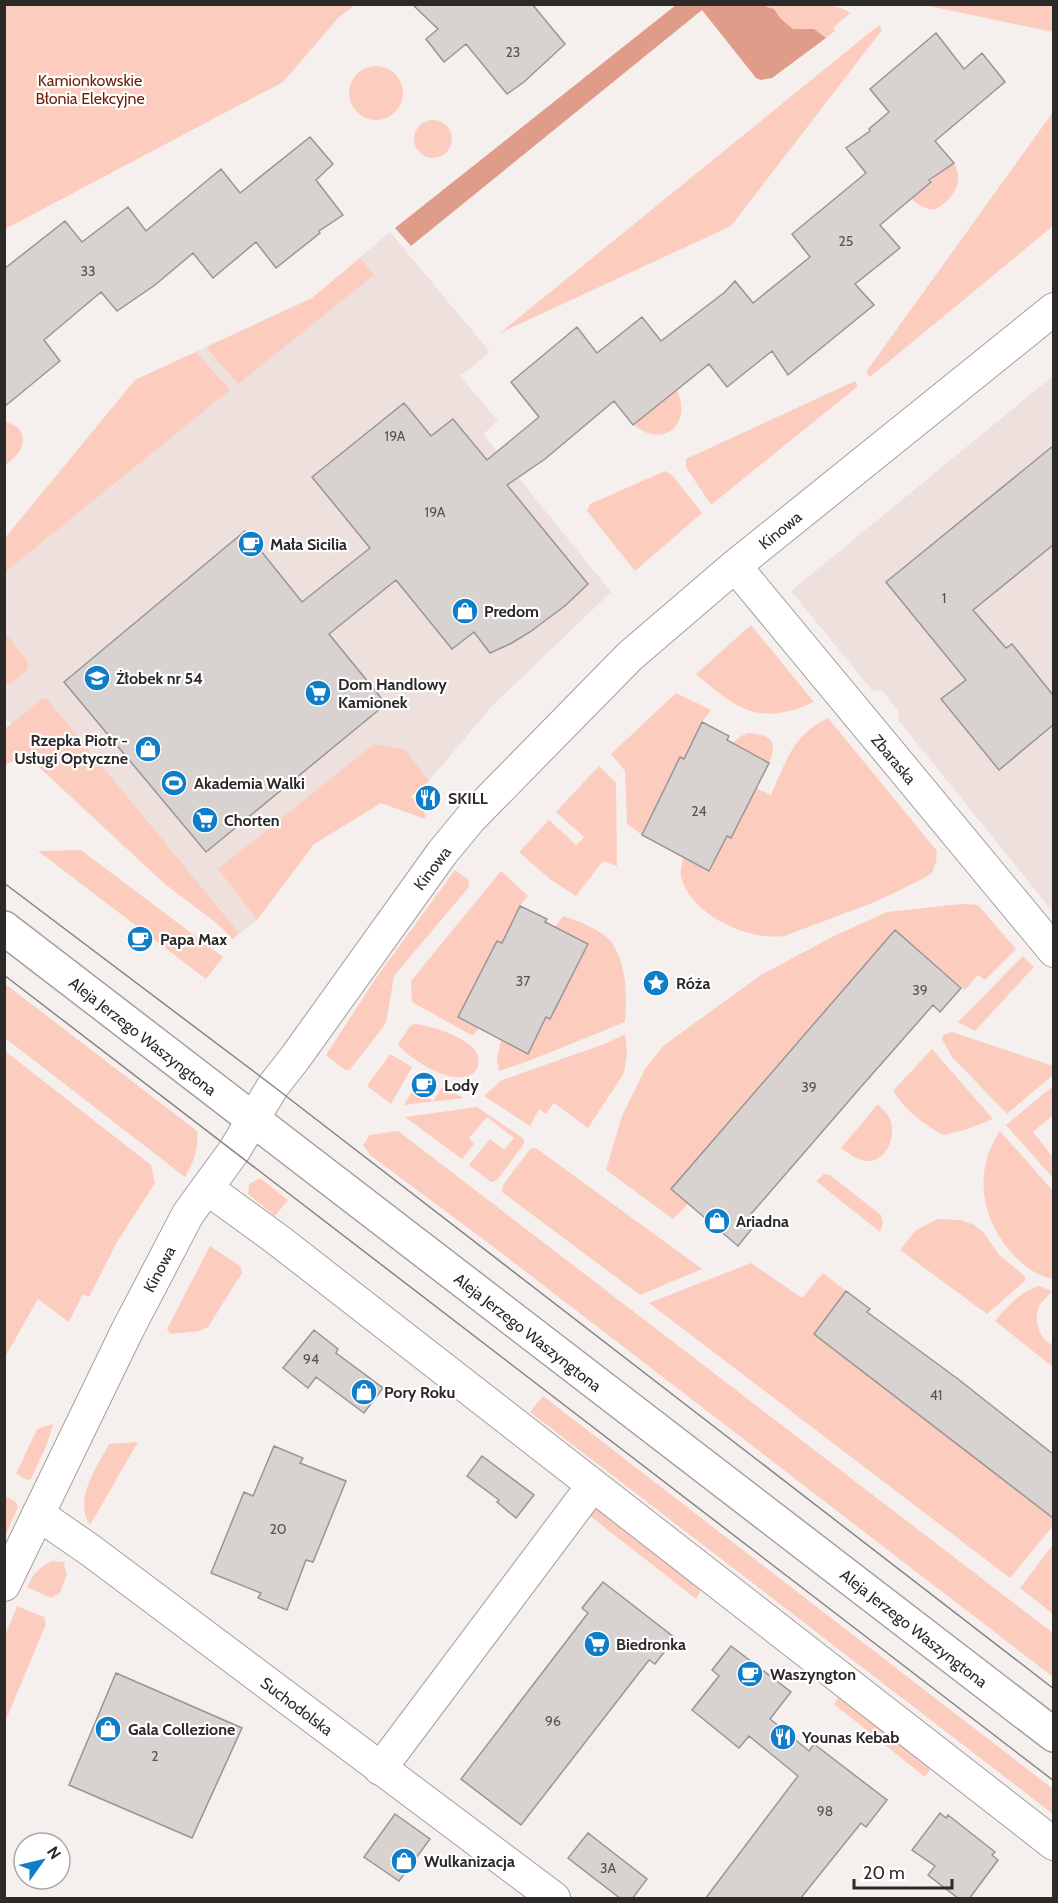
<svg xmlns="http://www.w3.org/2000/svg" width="1058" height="1903" font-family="Cabin,sans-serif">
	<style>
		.built { fill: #eee0dc }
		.green { fill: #fccdbf }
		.forest { fill: #df9c89 }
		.building { fill: #d8d2d1; stroke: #9a9594; stroke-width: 1.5 }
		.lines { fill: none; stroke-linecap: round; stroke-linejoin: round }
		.minor-casing { stroke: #a49f9d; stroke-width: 34 }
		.major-casing { stroke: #a49f9d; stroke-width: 36 }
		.minor { stroke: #fff; stroke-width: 32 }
		.major { stroke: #fff; stroke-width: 33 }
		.tram { stroke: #888483; stroke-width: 1.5 }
		.labels { text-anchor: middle; stroke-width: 4.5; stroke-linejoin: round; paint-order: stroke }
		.number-label { font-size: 14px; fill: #575453 }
		.park-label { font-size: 16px; fill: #6d1e05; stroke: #fff }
		.street-label { font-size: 16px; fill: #2c2a29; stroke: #fff }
		.poi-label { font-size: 16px; font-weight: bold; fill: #2c2a29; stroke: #fff; text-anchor: start }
	</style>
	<rect width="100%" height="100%" fill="#f5efee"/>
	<!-- built -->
	<path class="built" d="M390,232L490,352L460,376L498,421L483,434L611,592L492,706L429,781L411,796L401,810L381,803L314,844L257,920L233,939L214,921L165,884L26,755L5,729L11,724L5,717V538L135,380L312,298Z
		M1053,376V912L899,721L898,711L883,691L872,690L791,591Z"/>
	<!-- green -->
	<path class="green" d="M5,4H355V5L339,17L283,82L5,229Z
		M761,5C782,5 836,0 850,13L833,28L835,31L826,38L814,29H793L781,19L774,9Z
		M924,5H1053V32Z
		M879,25L882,30L731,226L500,333Z
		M349 93a27 27 0 1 1 54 0a27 27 0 1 1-54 0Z
		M1053,112V226L870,377L866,372Z
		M414 139a19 19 0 1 1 38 0a19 19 0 1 1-38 0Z
		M951,163H954C965,183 952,200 934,210C924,208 918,206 911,198Z
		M360,258L374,275L238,384L206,347L312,298Z
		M196,352L230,390L5,572V538L135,380Z
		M855,381L858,386L711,505L686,467V459Z
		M677,390C693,425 662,449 634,425L636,424L635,422L656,405L657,406Z
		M5,421C8,423 15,425 18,428C31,442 16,458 5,465V446H7L5,442Z
		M665,471L672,475L702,513L635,571L587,511L590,504Z
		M751,625L814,702C759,727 737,709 696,674Z
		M5,633L27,660L28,669L8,685L5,683Z
		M676,693L711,710L702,722L684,759L680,758L642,835L627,824L625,771L611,754Z
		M42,699H47L239,933L233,939L214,921L165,884L26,755L5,765V729Z
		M828,718L937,851L936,862L932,873L922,879L875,902L784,936C748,941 691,915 681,877C680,871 682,864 683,858L710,871L727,836L731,838L756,788L771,795C786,761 793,735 828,718Z
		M748,733C769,735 779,739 769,763L733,743L741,736Z
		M374,744L404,749L429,781L411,796L426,815L425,819L381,803L314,844L257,920L218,869Z
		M599,766L616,783L617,866L603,861L576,896L551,880L519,852L549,820L576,845L584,837L556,812Z
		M81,850L223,957L206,979L38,851Z
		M455,870L468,879L469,887L394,976L386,1023L350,1070H345L326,1055L376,978Z
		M501,871L528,896L520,906L502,943L498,941L458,1017L479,1027L473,1036L412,1002L411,981Z
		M962,904L978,905L1016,949L985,980L978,975L965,990L895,930L671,1189L688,1204L673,1219L606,1170L622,1116L645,1069L663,1046L761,975L832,937L887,912Z
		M563,916C578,921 603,930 612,943C627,966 627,996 625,1022L531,1060L499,1071L497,1058L501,1040L528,1053L546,1017L550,1019L588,945L555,927Z
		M1023,956L1034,967L975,1031L958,1022Z
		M4,983L197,1131C199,1149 194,1161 185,1177L5,1038Z
		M416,1024C434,1027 458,1034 472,1047C484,1058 479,1076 463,1077C451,1079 437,1072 427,1067C416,1060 406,1055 398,1044L411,1025Z
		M952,1032L1053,1066V1075L1007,1114L952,1057L942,1039L943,1035Z
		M625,1034L627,1055L624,1073L588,1128L554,1103L546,1114L539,1109L530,1126L484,1096L502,1080L607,1043Z
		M932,1049L993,1119L965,1130L943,1135C921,1122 907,1112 893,1091Z
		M5,1051L151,1165L155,1183L117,1242L89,1297L83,1294L69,1322L38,1299L5,1357Z
		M390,1054L412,1067L391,1104L367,1086Z
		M1053,1086V1115L1033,1132L1053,1157V1178L1006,1125Z
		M442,1087L464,1098L404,1105L414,1089L433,1101Z
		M878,1104C882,1109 888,1114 890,1119C897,1136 886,1163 866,1161C857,1160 848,1153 841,1148Z
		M477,1107L524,1139V1144L497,1180L491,1182L469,1165L490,1139L504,1150L514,1138L487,1117L469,1138L474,1144L462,1159L405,1117Z
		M398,1131L1053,1633V1677L491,1245L370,1155L363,1145L370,1135Z
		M1000,1131L1053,1191V1279C1036,1276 1022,1265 1011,1252C981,1218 973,1170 1000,1131Z
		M536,1148L702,1269L640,1295L502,1192L503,1185L530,1149Z
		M824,1174L830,1175L881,1215L883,1223L880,1232L816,1181Z
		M260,1178L288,1200L275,1216L248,1194L249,1184Z
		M938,1219L961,1220L974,1225L984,1233L999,1255L1025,1276V1281L987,1314L900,1250L916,1230Z
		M210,1246L240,1266L242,1273L208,1327L199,1331L171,1334L167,1329Z
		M751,1263L802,1298L823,1273L846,1291L814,1334L1053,1518V1526L1010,1578L649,1303Z
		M1039,1286L1052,1291C1049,1296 1041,1301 1039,1306C1033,1320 1040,1341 1053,1345V1367L995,1321C1008,1306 1021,1291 1039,1286Z
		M543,1396L1053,1789V1814L530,1412Z
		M53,1424L47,1444L31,1479L27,1480L16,1474L37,1429Z
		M138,1442L90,1525C73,1500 97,1467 109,1444Z
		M5,1496L16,1502L18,1507L5,1536Z
		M591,1501L699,1586L700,1593L696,1599L580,1508Z
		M1051,1547L1054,1549L1053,1614L1020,1588Z
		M52,1561L65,1562L64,1565L67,1574L60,1593L51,1598L27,1587C33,1574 39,1567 52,1561Z
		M17,1606L44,1617L46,1624L5,1722V1636Z
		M842,1693L934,1764L925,1777L834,1704Z"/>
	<!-- forest -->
	<path class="forest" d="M676,5H761L774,9L781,19L793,29H814L826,38L772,78L761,80L756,78L702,10L411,246L395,228Z"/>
	<!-- building -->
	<path class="building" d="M412,4H532L565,44L524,82L507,94L466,44L444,62L426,39L438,29Z
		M936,33L964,69L982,53L1005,82L935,141L954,163L929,180L931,182L880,225L900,248L855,284L874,305L788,375L772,351L727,387L709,364L633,425L614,401L545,459L507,485L588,584L566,605L530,632L510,644L490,653L474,632L452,649L396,580L329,634L386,704L206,852L64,682L245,531L302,602L370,548L312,477L404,403L431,436L453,419L487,460L539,417L511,382L577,327L597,353L642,317L661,341L725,292L735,281L753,303L810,257L792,234L866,173L846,148L870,131L869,129L889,112L870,89Z
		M310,137L333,164L316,180L343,215L319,231L320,233L276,268L256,242L213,278L193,253L155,285L117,311L101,292L44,340L60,361L4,407V269L65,221L82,242L128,207L146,231L221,169L240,193Z
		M1053,446V545L973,610L1006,648L1012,644L1053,695V725L999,770L941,699L966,680L886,582Z
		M702,722L729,736L727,740L769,763L731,838L727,836L709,871L642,835L680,757L684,759Z
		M520,906L547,919L545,922L588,944L550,1019L546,1017L528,1054L458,1017L497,941L502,943Z
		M895,930L961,988L940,1012L933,1005L860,1088L751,1214L758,1221L738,1246L671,1189Z
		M846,1291L870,1309L867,1312L958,1379L1053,1454V1518L814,1334Z
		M314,1330L338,1349L336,1353L383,1388L364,1413L316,1377L308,1388L283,1368Z
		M274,1446L303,1458L300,1463L346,1481L313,1562L306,1560L287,1610L258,1598L261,1593L211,1573L244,1492L253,1496Z
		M482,1456L534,1495L516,1518L497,1502L499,1500L467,1476Z
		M603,1582L675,1638L655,1664L649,1660L521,1825L461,1779L588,1613L582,1608Z
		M731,1646L791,1692L770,1719L809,1751L814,1744L887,1800L866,1827L861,1823L800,1899H705L798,1776L749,1736L739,1748L692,1710L719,1676L712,1670Z
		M116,1673L242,1728L192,1838L69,1785Z
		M940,1813L946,1818L948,1815L995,1852L992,1855L998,1860L969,1899H959L928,1875L935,1866L912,1850Z
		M395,1814L430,1839L399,1881L364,1857Z
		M588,1833L647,1879L632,1899H621L568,1858Z"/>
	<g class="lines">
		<defs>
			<path id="minor" d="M735,566L1054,951
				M208,1189L278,1240L1054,1844
				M38,1514L90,1550L554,1898
				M4,1585L127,1331L188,1214L234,1151L273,1086L295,1058L442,853L470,819L630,656L735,566L1054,309
				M380,1769L593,1485"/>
			<path id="major" d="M4,928L1054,1735"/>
		</defs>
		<!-- minor casing -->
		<use href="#minor" class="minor-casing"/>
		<!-- major casing -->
		<use href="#major" class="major-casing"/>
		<!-- minor -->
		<use href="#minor" class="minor"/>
		<!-- major -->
		<use href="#major" class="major"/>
		<!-- tram -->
		<path class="tram" d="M4,883L273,1086L1054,1689
			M4,975L1054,1781"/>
	</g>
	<!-- icons -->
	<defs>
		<symbol id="cafe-disc" viewBox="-11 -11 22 22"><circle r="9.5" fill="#0f7dc7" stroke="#fff"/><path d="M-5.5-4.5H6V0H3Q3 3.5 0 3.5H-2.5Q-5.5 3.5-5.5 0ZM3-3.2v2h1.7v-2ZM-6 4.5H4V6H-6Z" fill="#fff"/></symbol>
		<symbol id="shop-disc" viewBox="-11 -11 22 22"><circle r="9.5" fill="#0f7dc7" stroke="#fff"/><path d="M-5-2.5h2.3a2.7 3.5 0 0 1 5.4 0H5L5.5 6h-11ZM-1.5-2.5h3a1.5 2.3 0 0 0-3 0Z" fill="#fff"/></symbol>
		<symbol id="school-disc" viewBox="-11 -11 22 22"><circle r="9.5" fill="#0f7dc7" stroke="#fff"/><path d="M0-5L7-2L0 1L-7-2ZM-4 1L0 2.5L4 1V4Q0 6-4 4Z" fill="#fff"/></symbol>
		<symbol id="supermarket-disc" viewBox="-11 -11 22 22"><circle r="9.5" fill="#0f7dc7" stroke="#fff"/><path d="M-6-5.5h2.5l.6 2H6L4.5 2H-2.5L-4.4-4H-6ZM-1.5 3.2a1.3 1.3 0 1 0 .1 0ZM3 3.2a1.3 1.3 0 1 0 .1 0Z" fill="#fff"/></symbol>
		<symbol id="stadium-disc" viewBox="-11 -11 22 22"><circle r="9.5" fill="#0f7dc7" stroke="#fff"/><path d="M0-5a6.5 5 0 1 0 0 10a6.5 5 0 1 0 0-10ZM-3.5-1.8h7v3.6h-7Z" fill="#fff"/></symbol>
		<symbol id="restaurant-disc" viewBox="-11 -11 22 22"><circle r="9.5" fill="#0f7dc7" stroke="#fff"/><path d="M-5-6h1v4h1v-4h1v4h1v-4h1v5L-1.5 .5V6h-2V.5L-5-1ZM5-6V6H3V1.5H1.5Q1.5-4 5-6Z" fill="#fff"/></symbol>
		<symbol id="sight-disc" viewBox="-11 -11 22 22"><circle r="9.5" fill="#0f7dc7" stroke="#fff"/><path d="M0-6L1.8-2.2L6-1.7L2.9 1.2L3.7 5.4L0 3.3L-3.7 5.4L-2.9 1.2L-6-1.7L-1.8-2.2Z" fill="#fff"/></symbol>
	</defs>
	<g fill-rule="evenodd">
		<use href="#cafe-disc" x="236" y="529" width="30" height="30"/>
		<use href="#shop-disc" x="450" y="596" width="30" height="30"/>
		<use href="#school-disc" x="82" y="663" width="30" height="30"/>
		<use href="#supermarket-disc" x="303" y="678" width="30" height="30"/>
		<use href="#shop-disc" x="133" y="734" width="30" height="30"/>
		<use href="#stadium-disc" x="159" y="768" width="30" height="30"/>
		<use href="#restaurant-disc" x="413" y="783" width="30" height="30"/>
		<use href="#supermarket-disc" x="190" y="805" width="30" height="30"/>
		<use href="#cafe-disc" x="125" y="924" width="30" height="30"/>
		<use href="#sight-disc" x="641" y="968" width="30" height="30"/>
		<use href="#cafe-disc" x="409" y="1070" width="30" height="30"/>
		<use href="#shop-disc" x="702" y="1206" width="30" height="30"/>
		<use href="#shop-disc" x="349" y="1377" width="30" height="30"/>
		<use href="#supermarket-disc" x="582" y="1629" width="30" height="30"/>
		<use href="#cafe-disc" x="735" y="1659" width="30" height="30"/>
		<use href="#shop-disc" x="93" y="1714" width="30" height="30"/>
		<use href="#restaurant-disc" x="768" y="1722" width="30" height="30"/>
		<use href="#shop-disc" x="389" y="1846" width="30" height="30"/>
	</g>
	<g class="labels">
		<!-- number labels -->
		<g class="number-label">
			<text x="513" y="57">23</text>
			<text x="846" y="246">25</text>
			<text x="88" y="276">33</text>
			<text x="395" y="441">19A</text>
			<text x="435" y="517">19A</text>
			<text x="944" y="603">1</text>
			<text x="699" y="816">24</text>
			<text x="523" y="986">37</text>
			<text x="920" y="995">39</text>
			<text x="809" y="1092">39</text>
			<text x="311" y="1364">94</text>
			<text x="936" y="1400">41</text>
			<text x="278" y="1534">20</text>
			<text x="553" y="1726">96</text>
			<text x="155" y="1761">2</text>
			<text x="825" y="1816">98</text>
			<text x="608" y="1873">3A</text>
		</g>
		<!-- park labels -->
		<g class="park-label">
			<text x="90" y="86">Kamionkowskie<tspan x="90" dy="18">Błonia Elekcyjne</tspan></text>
		</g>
		<!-- street labels -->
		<g class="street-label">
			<text transform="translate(780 530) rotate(-39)" y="6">Kinowa</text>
			<text transform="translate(894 759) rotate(50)" y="6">Zbaraska</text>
			<text transform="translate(432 868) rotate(-53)" y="6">Kinowa</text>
			<text transform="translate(143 1036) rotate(38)" y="6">Aleja Jerzego Waszyngtona</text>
			<text transform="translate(159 1269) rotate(-62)" y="6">Kinowa</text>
			<text transform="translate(528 1332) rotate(38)" y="6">Aleja Jerzego Waszyngtona</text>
			<text transform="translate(914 1628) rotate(38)" y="6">Aleja Jerzego Waszyngtona</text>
			<text transform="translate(297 1706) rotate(37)" y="6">Suchodolska</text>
		</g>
		<!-- poi labels -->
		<g class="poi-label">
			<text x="270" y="550">Mała Sicilia</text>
			<text x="484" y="617">Predom</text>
			<text x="116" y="684">Żłobek nr 54</text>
			<text x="338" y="690">Dom Handlowy<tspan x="338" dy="18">Kamionek</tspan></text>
			<text x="128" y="746" text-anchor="end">Rzepka Piotr -<tspan x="128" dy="18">Usługi Optyczne</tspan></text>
			<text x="194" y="789">Akademia Walki</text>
			<text x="448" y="804">SKILL</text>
			<text x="224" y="826">Chorten</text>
			<text x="160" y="945">Papa Max</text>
			<text x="676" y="989">Róża</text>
			<text x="444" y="1091">Lody</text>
			<text x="736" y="1227">Ariadna</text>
			<text x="384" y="1398">Pory Roku</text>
			<text x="616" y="1650">Biedronka</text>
			<text x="770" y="1680">Waszyngton</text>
			<text x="128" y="1735">Gala Collezione</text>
			<text x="802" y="1743">Younas Kebab</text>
			<text x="424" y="1867">Wulkanizacja</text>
		</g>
	</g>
	<!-- border -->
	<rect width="1058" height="1903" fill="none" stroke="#2c2a29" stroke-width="12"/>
	<!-- north arrow -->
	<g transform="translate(42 1861) rotate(56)"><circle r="28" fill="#ffffff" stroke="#abaaa9" stroke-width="1.5"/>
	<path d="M0-4.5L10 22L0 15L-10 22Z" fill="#0f7dc7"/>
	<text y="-9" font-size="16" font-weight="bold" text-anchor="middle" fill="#2c2a29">N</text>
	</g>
	<!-- scale -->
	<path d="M854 1879v9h98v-9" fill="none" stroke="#2c2a29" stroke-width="3"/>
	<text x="863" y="1879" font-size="18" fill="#2c2a29" stroke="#ffffff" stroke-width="4.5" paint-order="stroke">20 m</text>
</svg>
